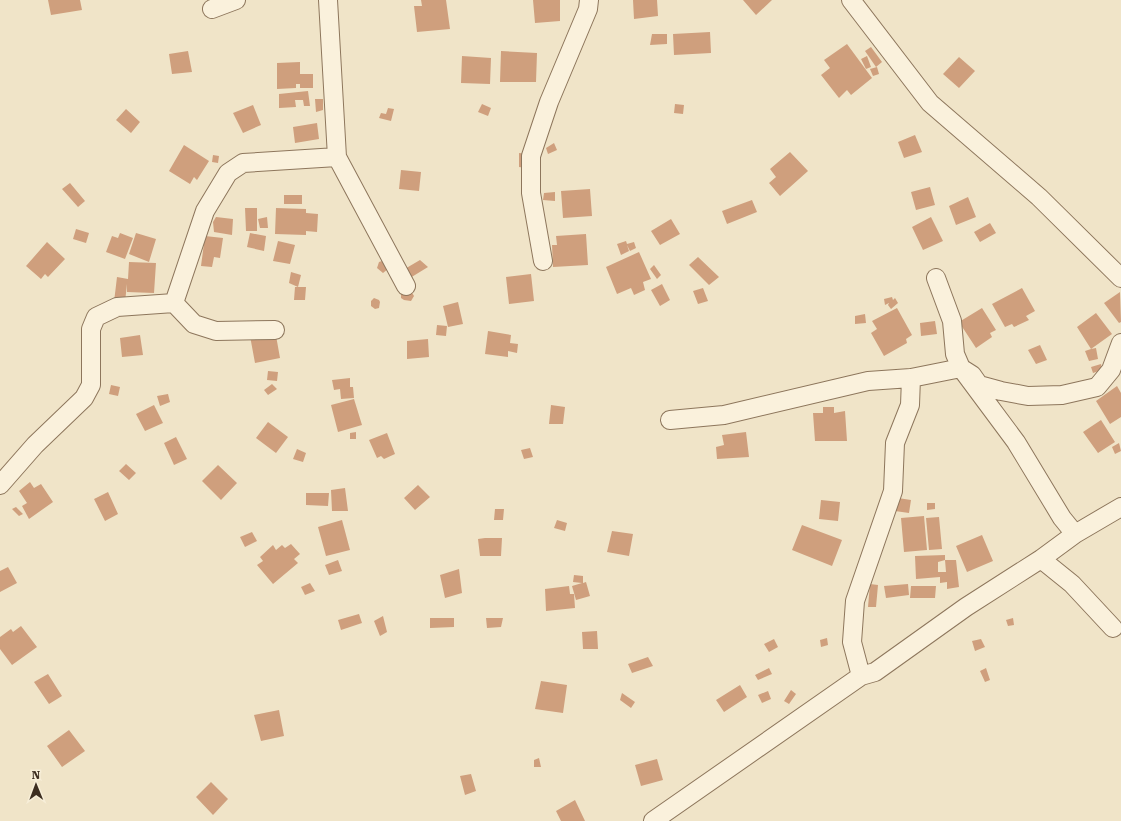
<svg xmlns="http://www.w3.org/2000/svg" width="1121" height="821" font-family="'Roboto Serif',serif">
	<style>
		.building { fill: #cf9f7d }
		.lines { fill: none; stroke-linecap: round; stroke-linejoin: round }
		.minor-casing { stroke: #8d765c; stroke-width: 20 }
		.minor { stroke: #faf1dc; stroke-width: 18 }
	</style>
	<rect width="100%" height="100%" fill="#f0e4c8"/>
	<!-- building -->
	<path class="building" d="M48,0H80L82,10L51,15Z
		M421,0H446L450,29L417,32L414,6H422Z
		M533,0H560V21L535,23Z
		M633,0H657L658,16L634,19Z
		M743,0H772L756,15Z
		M710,32L711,53L674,55L673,34Z
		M652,34H667V44L650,45Z
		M847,44L872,78L851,95L847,90L839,98L821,75L830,68L824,60Z
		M871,47L882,62L876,67L865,51Z
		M188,51L192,72L172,74L169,54Z
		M501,51L537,53L536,82H500Z
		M462,56L491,58L490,84L461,83Z
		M867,56L871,67L866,69L861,59Z
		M959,57L975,71L959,88L943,74Z
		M300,62V74H313V88H300V84H296V88L277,89V63Z
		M877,67L879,74L873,76L870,69Z
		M308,91L310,106H304L303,100H295L296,107L279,108V94Z
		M315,99H323V110L316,112Z
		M482,104L491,108L488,116L478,112Z
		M675,104L684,105L683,114L674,113Z
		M253,105L261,125L243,133L233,113Z
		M388,108L394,109L391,121L379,118L381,113L386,114Z
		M126,109L140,122L131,133L116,120Z
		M317,123L319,139L295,143L293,127Z
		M915,135L922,152L904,158L898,142Z
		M554,143L557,150L548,154L546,148Z
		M184,145L209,161L197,180L194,177L190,184L169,171Z
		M790,152L808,171L780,196L769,183L776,177L770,169Z
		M519,153L528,154L526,168L519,167Z
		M213,155L219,156L218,163L212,162Z
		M401,170L421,172L419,191L399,189Z
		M70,183L85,201L78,207L62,189Z
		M930,187L935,205L916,210L911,192Z
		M590,189L592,216L563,218L561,191Z
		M555,192V201L543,200L544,193Z
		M284,195H302V204H284Z
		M968,197L976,217L956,225L949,206Z
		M752,200L757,212L727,224L722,211Z
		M245,208H257V231H246Z
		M276,208L306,209V213L318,214L317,232L306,231V235L275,234Z
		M216,217L233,219L232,235L214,232L213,222Z
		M267,217L268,228H260L258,219Z
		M931,217L943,241L923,250L912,227Z
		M671,219L680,234L660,245L651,231Z
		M990,223L996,233L980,242L974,232Z
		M76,229L89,233L86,243L73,239Z
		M120,233L133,238L125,259L106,252L112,236L118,238Z
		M136,233L156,239L149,262L129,254Z
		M250,233L266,236L264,251L247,247Z
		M586,234L588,265L553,267L552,245H557L556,236Z
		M205,236L223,238L220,258L214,257L212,267L201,266Z
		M278,241L295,245L290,264L273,261Z
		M626,241L627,244L634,242L636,248L630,251L627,245L629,251L621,255L617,244Z
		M47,242L65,259L48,277L45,274L41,279L26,266Z
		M639,252L651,279L643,282L645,290L634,295L631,288L617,294L606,267Z
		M698,257L719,277L709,285L689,265Z
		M385,260L388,269L383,273L377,268L379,262Z
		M420,260L428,267L410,278L403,270Z
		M129,262L156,263L154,293L127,292V284L125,302H114L117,277L128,279Z
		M654,265L661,275L657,279L650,269Z
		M291,272L301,275L298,287L289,283Z
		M531,274L534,301L509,304L506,277Z
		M662,284L670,300L660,306L651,290Z
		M295,287H306L305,300H294Z
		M703,288L708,301L698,304L693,291Z
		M1022,288L1035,311L1026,316L1029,320L1014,327L1012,324L1005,327L992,304Z
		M411,291L414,296L411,301L404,300L401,298V293Z
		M1120,292L1121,322L1119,323L1104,303Z
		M892,297L893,300L895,298L898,303L891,309L888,305L889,303L885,305L884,299Z
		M374,298L379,300L380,302L379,308L375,309L371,306V301Z
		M458,302L463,324L448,327L443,306Z
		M897,308L912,335L906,339L907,343L884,356L871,333L877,329L872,321Z
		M982,308L996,330L990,333L992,337L976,348L959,322Z
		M1096,313L1112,334L1091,349L1096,348L1098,359L1089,361L1085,351L1091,349L1077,327Z
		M865,314L866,323L855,324V316Z
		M935,321L937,334L921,336L920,323Z
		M437,325L447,326L446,336L436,335Z
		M275,330L280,358L255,363L250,336Z
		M488,331L511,335L510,343L518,344L517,353L508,351V357L485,354Z
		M140,335L143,355L122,357L120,338Z
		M428,339L429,357L407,359V341Z
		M1040,345L1047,360L1036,364L1028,350Z
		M1101,364L1102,370L1093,373L1091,367Z
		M268,371L278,372L277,381L267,380Z
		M350,378V387H353L354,398L341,399L340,389L334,390L332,380Z
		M272,384L277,389L268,395L264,390Z
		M111,385L120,387L118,396L109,394Z
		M1117,386L1121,393V417L1110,424L1096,401Z
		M168,394L170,402L160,406L157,396Z
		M354,399L362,425L338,432L331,405Z
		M154,405L163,423L145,431L136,414Z
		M551,405L565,407L563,424H549Z
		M823,407H834V413L845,411L847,441H815L813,413H823Z
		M1101,420L1115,442L1098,453L1083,432Z
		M268,422L288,437L276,453L256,438Z
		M356,432V439H350V433Z
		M746,432L749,457L717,459L716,447L724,445L722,435Z
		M387,433L395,454L384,459L381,456L377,458L369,440Z
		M176,437L187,459L174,465L164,443Z
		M1119,443L1121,451L1115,454L1112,447Z
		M530,448L533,457L524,459L521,450Z
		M297,449L306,453L303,462L293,459Z
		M126,464L136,473L129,480L119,471Z
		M218,465L237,483L221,500L202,481Z
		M30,482L34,488L41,484L53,502L29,519L22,506L27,503L19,491Z
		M418,485L430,497L415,510L404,498Z
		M345,488L348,511H332L331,490Z
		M108,492L118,514L105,521L94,499Z
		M306,493H329L328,506L306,505Z
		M898,498L911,500L909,513L895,511Z
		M821,500L840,502L838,521L819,519Z
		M927,503H935V509L927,510Z
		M16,507L23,514L19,516L12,509Z
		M495,509H504L503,520H494Z
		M924,516L927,550L904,552L901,518Z
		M939,517L942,549L929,550L926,518Z
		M342,520L350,550L326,556L318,527Z
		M557,520L567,523L565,531L554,528Z
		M802,525L842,540L832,566L792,550Z
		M612,531L633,534L629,556L607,552Z
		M252,532L257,541L245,547L240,537Z
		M982,535L993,561L967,572L956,546Z
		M485,538H502L501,556H480L478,539Z
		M291,544L300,554L294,559L298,563L273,584L257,565L263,561L260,557L273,545L276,550L282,545L285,548Z
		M945,555V560L938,562V572H946L945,560H956L959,587L947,589V582L940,583V577L916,579L915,556Z
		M338,560L342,571L329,575L325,565Z
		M8,567L17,583L0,592V571Z
		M459,569L462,593L445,598L440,575Z
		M574,575L583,576V583L586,582L590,596L576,600L572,586L582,583L573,582Z
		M310,583L315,591L305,595L301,587Z
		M870,584L878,585L876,607H868Z
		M908,584L909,595L886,598L884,586Z
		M569,586L570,594H574L575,608L546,611L545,589Z
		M911,586H936L935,598H910Z
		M359,614L362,623L341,630L338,620Z
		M383,616L387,632L380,636L374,621Z
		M430,618H454V627L430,628Z
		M486,618H503L501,627L487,628Z
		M1013,618L1014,625L1008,626L1006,620Z
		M21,626L37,647L12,665L0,649V637L11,629L13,632Z
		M597,631L598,649H583L582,632Z
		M827,638L828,645L821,647L820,640Z
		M774,639L778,647L769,652L764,644Z
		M981,639L985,647L975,651L972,641Z
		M648,657L653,666L632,673L628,664Z
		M769,668L772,674L758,680L755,675Z
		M986,668L990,680L985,682L980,671Z
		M48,674L62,696L49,704L34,682Z
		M541,681L567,685L563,713L535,709Z
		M740,685L747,697L724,712L716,700Z
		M791,690L796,694L789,704L784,701Z
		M768,691L771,699L762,703L758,695Z
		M622,693L635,702L631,708L620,700Z
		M279,710L284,736L261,741L254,715Z
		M69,730L85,751L62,767L47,746Z
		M539,758L541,767H534V760Z
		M657,759L663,780L641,786L635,765Z
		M471,774L476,791L465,795L460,776Z
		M211,782L228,799L213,815L196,797Z
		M575,800L585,821H561L556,811Z"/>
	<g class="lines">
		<defs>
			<path id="minor" d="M328,0L337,157L406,286
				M851,0L930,103L1039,197L1121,278
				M212,9L236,0
				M543,261L531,193V156L549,102L588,9L589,0
				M936,278L952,321L955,354L961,368L1016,442L1062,518L1075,534
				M275,330L216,331L194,324L174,303L205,211L228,173L243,163L337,157
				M670,420L724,415L868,381L911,378L961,368L972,375L979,385L1001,391L1028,396L1062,395L1097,387L1111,370L1121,343
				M0,485L35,445L84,398L91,385V329L96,317L117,307L174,303
				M1041,559L1072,584L1113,628
				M861,676L852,642L855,601L893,491L895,443L910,405L911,378
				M653,821L861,676L875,672L966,607L1041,559L1075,534L1121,507"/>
		</defs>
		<!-- minor casing -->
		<use href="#minor" class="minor-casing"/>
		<!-- minor -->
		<use href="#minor" class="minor"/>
	</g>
	<!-- north arrow -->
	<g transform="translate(36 785) rotate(359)" stroke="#f7eed8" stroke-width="3" paint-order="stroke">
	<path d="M0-3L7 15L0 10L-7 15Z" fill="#3d2e20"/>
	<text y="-6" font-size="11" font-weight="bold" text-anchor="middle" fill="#3d2e20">N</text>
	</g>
</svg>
